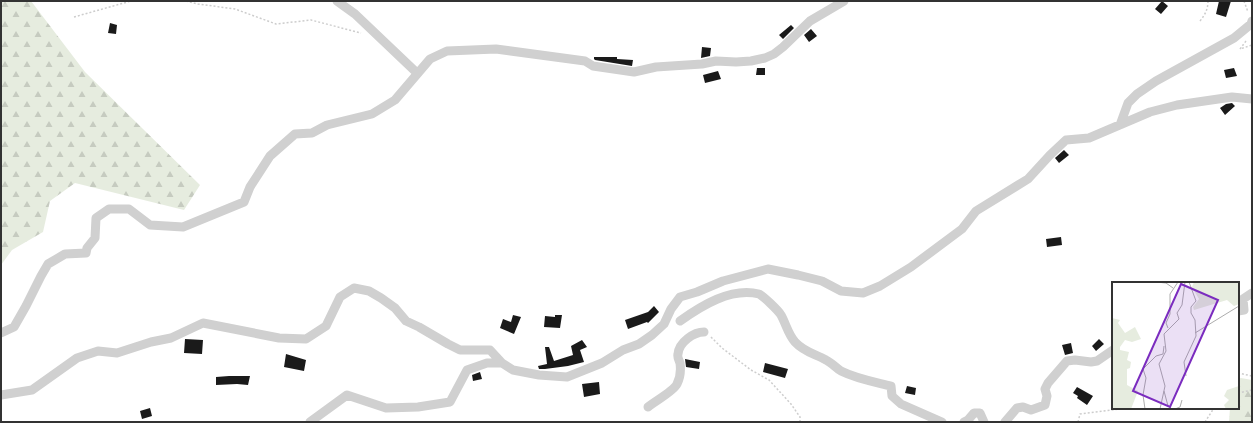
<svg xmlns="http://www.w3.org/2000/svg" width="1253" height="423" font-family="Cabin,sans-serif">
	<style>
		.forest { fill: url(#forest-firs) }
		.building { fill: #1a1a1a }
		.lines { fill: none; stroke-linecap: round; stroke-linejoin: round }
		.path { stroke: #cdcdcd; stroke-width: 1.5; stroke-dasharray: 2 2; stroke-linecap: butt }
		.minor { stroke: #d0d0d0; stroke-width: 9 }
		.inset-road { fill: none; stroke: #adadad; stroke-width: 1 }
		.view { fill: #7b2cbf; fill-opacity: 0.15; stroke: #7b2cbf; stroke-width: 2 }
		.inset-edge { fill: none; stroke: #333; stroke-width: 2 }
	</style>
	<defs>
		<pattern id="forest-firs" width="22" height="20" patternUnits="userSpaceOnUse"><rect width="22" height="20" fill="#e6ecdf"/><path d="M5 1l3.5 6h-7zM16 11l3.5 6h-7z" fill="#c6cbc0"/></pattern>
	</defs>
	<rect width="100%" height="100%" fill="#fff"/>
	<!-- forest -->
	<path class="forest" d="M1,1H31L85,72L200,185L184,210L75,183L50,201L43,232L12,250L1,265Z
		M1241,378L1252,380V422H1229L1230,408H1238V379Z"/>
	<!-- building -->
	<path class="building" d="M1162,1L1168,6L1161,14L1155,9Z
		M1219,1H1231L1226,17L1216,14Z
		M110,23L117,25L116,34L108,33Z
		M791,25L794,28L783,39L779,35Z
		M811,29L817,36L809,42L804,35Z
		M702,47L711,48L710,56L701,58Z
		M594,57H617V59L633,60L632,66L595,60L594,59Z
		M757,68H765V75H756Z
		M1234,68L1237,76L1226,78L1224,70Z
		M718,71L721,79L705,83L703,75Z
		M1232,103L1235,106L1225,115L1220,108L1226,104Z
		M1064,150L1069,155L1059,163L1055,158Z
		M1061,237L1062,245L1047,247L1046,239Z
		M654,306L659,312L648,323L647,322L628,329L625,320L648,312Z
		M513,315L521,317L514,334L500,328L503,319L511,322Z
		M555,315H562L560,328L544,327L545,316L555,317Z
		M185,339L203,340L202,354L184,353Z
		M1099,339L1104,344L1096,351L1092,346Z
		M582,340L587,347L580,350L584,362L568,366L545,369H539L538,366L547,364L545,347H549L554,361L573,355L571,346Z
		M1071,343L1073,353L1065,355L1062,345Z
		M286,354L306,360L304,371L284,367Z
		M685,359L700,362L699,369L686,367Z
		M765,363L788,369L785,378L763,372Z
		M480,372L482,379L473,381L472,375Z
		M229,376H250L248,385L237,384L216,385V377Z
		M599,382L600,394L584,397L582,384Z
		M907,386L916,388L915,395L905,393Z
		M1077,387L1093,396L1087,405L1077,398L1078,396L1073,393Z
		M150,408L152,416L142,419L140,411Z"/>
	<g class="lines">
		<!-- path -->
		<path class="path" d="M186,1L198,4L235,9L276,24L311,20L361,33
			M1244,1L1248,12
			M74,17L131,1
			M1200,21C1205,15 1208,9 1208,1
			M1246,41L1240,49L1252,45
			M711,337L722,348L751,370L769,380L791,404L800,417V422
			M1238,373L1252,376
			M1238,393L1252,390
			M1078,422L1080,414L1120,409L1121,408
			M1205,422L1214,408"/>
		<!-- minor -->
		<path class="minor" d="M337,1L355,14L417,73
			M1120,125L1128,103L1137,94L1156,81L1234,38L1251,24L1252,21
			M1238,311L1244,310L1243,299L1252,293
			M680,321C701,306 731,287 759,294C763,296 778,310 781,315C786,324 788,334 795,342C804,352 815,354 826,360C832,363 836,368 841,371C857,379 875,382 891,386L892,396L901,404L942,422
			M1,333L14,327L26,306L41,276L48,264L65,254L86,253L87,248L95,238L96,218L109,209H129L150,225L183,227L244,202L250,187L270,156L295,134L312,133L327,125L372,114L395,100L430,59L447,51L496,49L585,61L593,66L634,72L656,67L702,64L716,61L736,62L751,61L765,58L774,54L783,47L810,21L844,1
			M1,395L32,390L77,358L98,351L117,353L151,342L171,338L203,323L279,338L306,339L326,326L340,297L354,288L369,291L381,298L395,308L406,321L419,327L448,344L460,350H490L502,363L513,370L539,375L567,377L602,363L623,350L639,344L652,335L664,324L671,309L680,297L697,292L723,281L768,269L798,275L822,281L841,291L863,293L880,286L911,267L962,229L976,211L1028,179L1050,155L1066,140L1089,138L1150,112L1177,105L1232,97L1252,99
			M648,407C655,401 674,391 677,384C680,378 681,370 680,363C679,360 677,357 678,354C679,342 694,332 704,332
			M310,422L347,395L386,408L418,407L450,402L467,370L487,363H502
			M964,422L968,420L974,413H980L984,422
			M1005,422L1017,408L1023,407L1031,410L1045,405L1047,396L1045,389L1048,383L1067,361L1075,360L1091,362L1097,361L1113,350"/>
	</g>
	<!-- overview -->
	<g transform="translate(1112 282)">
		<rect width="127" height="127" fill="#fff"/>
		<path d="M82,0H127V22L122,24L115,18L82,28L81,25L87,17L80,5ZM0,36L8,38L6,41L13,51L23,45L29,57L20,60L13,58L8,65V68L17,70L15,78L19,80L18,86L15,87V103L26,109L19,127H0ZM127,104V127H114L112,123L117,118L112,114L115,108Z" fill="#e6ecdf"/>
		<path class="inset-road" d="M44,0L54,1L61,6M56,46L54,41L58,32V12L66,0M83,51L127,24M74,94L72,80L84,54L83,38L79,31V25L84,19L77,0M52,109L56,124L60,127M33,127L31,113L34,96L31,87L44,74L51,72L52,64M48,127L53,104L47,82L54,69L52,52L67,37L65,31L70,23L73,0M63,127L68,125L70,118"/>
		<path class="view" d="M69,2L106,18L58,125L21,109Z"/>
		<rect width="127" height="127" class="inset-edge"/>
	</g>
	<!-- border -->
	<rect width="1253" height="423" fill="none" stroke="#333333" stroke-width="4"/>
</svg>
